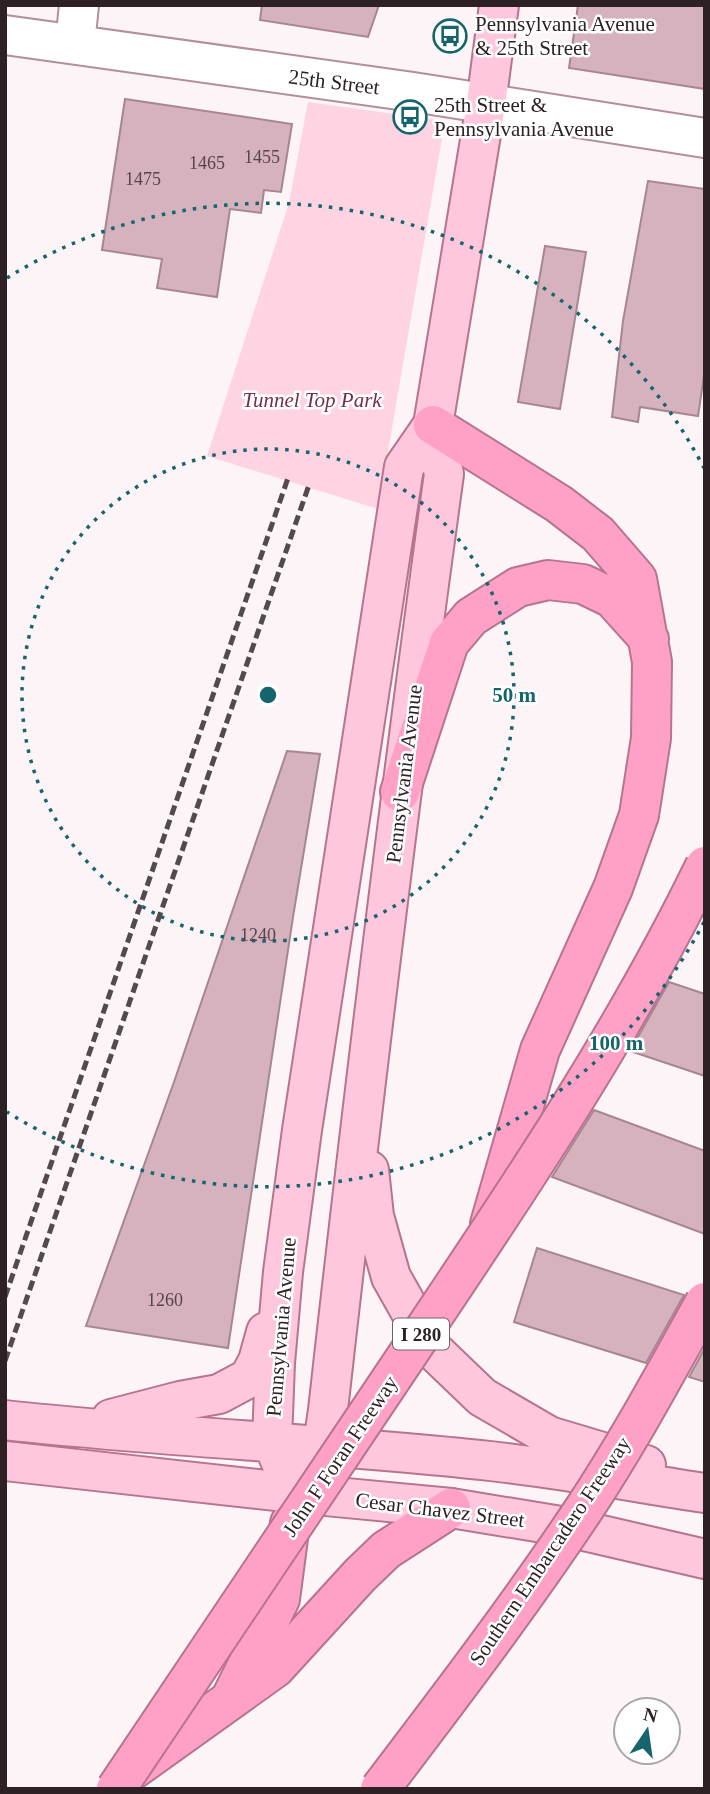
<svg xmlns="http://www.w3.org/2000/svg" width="710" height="1794" font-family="'Times New Roman',serif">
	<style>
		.green { fill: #fed3e2 }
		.building { fill: #d5b2be; stroke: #a78692; stroke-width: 2 }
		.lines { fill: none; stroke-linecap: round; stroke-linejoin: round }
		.minor-casing { stroke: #b18f9b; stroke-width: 42 }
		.major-casing { stroke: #b6748e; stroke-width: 42 }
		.highway-casing { stroke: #b6748e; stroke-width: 42 }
		.minor { stroke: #fff; stroke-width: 38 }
		.major { stroke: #ffc7dd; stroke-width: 38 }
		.highway { stroke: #ffa1c6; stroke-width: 38 }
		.rail { stroke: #55494d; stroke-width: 5; stroke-dasharray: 10 5; stroke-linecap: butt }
		.highway-bridge-casing { stroke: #b6748e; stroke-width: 42; stroke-linecap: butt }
		.highway-bridge { stroke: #ffa1c6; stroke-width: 38 }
		.ring { fill: none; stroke: #16646c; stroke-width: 3.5; stroke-dasharray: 3.5 7 }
		.labels { text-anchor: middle; stroke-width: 5; stroke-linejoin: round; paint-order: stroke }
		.number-label { font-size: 18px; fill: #58454b }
		.shield { fill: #fff; stroke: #6d6466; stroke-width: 2 }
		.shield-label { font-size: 19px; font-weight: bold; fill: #2e2125 }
		.poi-label { font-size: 21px; fill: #2e2125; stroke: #fff; text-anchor: start }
		.street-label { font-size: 21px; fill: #2e2125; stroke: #fff }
		.park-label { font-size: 21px; font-style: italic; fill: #752f4e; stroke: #fff }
		.centre { fill: #16646c; stroke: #fff; stroke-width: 3.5 }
		.ring-label { font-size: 21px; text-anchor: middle; font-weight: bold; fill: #16646c; stroke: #fff; stroke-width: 5; stroke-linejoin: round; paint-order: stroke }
	</style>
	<rect width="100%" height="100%" fill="#fcf4f7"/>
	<!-- green -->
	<path class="green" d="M308,102L445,121L378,509L207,456L289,203Z"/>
	<!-- building -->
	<path class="building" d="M262,5H379L368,37L260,20Z
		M578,5H705V89L569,68Z
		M125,99L292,124L281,192L264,190L261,213L230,209L217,297L157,288L162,259L102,250Z
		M648,181L705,189V369L698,416L640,407L638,422L612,417L623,321Z
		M545,246L586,252L560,409L518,402Z
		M287,751L320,754L293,917L228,1348L86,1326L174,1082Z
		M669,982L705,994V1076L630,1051Z
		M594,1110L705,1151V1234L552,1177Z
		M537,1248L684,1295L646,1363L514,1322Z
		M705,1348V1382L689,1377Z"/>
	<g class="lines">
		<defs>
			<path id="minor" d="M5,35L413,92L705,138
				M75,44L79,5"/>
			<path id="major" d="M369,1170L374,1216L391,1277L431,1348L482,1397L549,1436L646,1465
				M111,1419L180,1401L219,1394L249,1378L258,1361L266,1332
				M5,1420C167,1438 329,1443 490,1461C562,1469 633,1482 705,1493
				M5,1461L294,1493L451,1508L567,1527L705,1559
				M294,1493L323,1445L328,1410C363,1097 401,785 444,474L433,425L486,104L499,5
				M294,1493L272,1441L275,1363L283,1272L302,1130L404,467L433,425"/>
			<path id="highway" d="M433,425L559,504L598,534L637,579L652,662L651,738L639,815L613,888L540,1050L490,1224
				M400,792L449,643L471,617L518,587L548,580L583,584L612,598L649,639
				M232,1696L280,1599L290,1523
				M127,1774L275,1668L360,1575L386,1550L451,1508"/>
		</defs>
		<!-- minor casing -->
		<use href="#minor" class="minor-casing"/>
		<!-- major casing -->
		<use href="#major" class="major-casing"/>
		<!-- highway casing -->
		<use href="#highway" class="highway-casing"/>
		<!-- minor -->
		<use href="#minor" class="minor"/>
		<!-- major -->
		<use href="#major" class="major"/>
		<!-- highway -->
		<use href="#highway" class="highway"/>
		<!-- rail -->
		<path class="rail" d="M5,1297L288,478
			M5,1361L309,485"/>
		<defs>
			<path id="highway-bridge" d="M116,1789C218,1638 319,1487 420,1336C522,1184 625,1031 705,866
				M380,1789C450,1697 520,1605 584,1509C628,1443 666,1372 705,1302"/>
		</defs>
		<!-- highway-bridge casing -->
		<use href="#highway-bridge" class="highway-bridge-casing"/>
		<!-- highway-bridge -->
		<use href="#highway-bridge" class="highway-bridge"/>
	</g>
	<!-- distance rings -->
	<g class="ring">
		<circle cx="268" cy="695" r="246"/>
		<path d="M704 922A492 492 0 0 1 7 1112M7 278A492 492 0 0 1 704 468"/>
	</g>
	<!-- icons -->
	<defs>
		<symbol id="bus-ring" viewBox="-11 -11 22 22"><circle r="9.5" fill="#fff" stroke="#16646c" stroke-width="1.5"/><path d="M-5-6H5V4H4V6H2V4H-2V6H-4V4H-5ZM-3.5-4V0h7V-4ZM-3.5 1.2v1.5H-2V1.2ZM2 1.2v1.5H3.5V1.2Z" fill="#16646c"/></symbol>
	</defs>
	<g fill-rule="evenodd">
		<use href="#bus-ring" x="431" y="17" width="38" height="38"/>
		<use href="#bus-ring" x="391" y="98" width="38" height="38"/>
	</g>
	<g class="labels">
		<!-- number labels -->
		<g class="number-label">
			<text x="262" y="163">1455</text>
			<text x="207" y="169">1465</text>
			<text x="143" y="185">1475</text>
			<text x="258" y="941">1240</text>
			<text x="165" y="1306">1260</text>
		</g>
		<!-- shield labels -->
		<rect class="shield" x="393" y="1318.5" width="56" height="31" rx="5"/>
		<g class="shield-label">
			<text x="421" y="1341">I 280</text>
		</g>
		<!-- poi labels -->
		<g class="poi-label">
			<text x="475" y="31">Pennsylvania Avenue<tspan x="475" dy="24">&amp; 25th Street</tspan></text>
			<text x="434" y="112">25th Street &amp;<tspan x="434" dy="24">Pennsylvania Avenue</tspan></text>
		</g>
		<!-- street labels -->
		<g class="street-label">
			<text transform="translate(334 82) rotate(7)" y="7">25th Street</text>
			<text transform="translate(404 774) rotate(-83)" y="7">Pennsylvania Avenue</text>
			<text transform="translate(281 1327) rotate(-85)" y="7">Pennsylvania Avenue</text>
			<text transform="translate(340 1456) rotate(-56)" y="7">John F Foran Freeway</text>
			<text transform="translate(440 1510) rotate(7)" y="7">Cesar Chavez Street</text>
			<text transform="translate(550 1551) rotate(-56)" y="7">Southern Embarcadero Freeway</text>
		</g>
		<!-- park labels -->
		<g class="park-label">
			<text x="312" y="407">Tunnel Top Park</text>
		</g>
	</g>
	<circle cx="268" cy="695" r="10" class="centre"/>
	<g class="ring-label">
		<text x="514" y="702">50 m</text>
		<text x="616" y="1050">100 m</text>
	</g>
	<!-- border -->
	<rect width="710" height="1794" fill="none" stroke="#2e2125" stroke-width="14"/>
	<!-- north arrow -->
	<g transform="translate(647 1731) rotate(13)"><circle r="33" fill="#ffffff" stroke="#aba6a8" stroke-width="2"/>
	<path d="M0-5L12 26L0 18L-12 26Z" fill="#16646c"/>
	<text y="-10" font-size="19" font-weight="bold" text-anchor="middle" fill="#2e2125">N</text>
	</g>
</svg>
